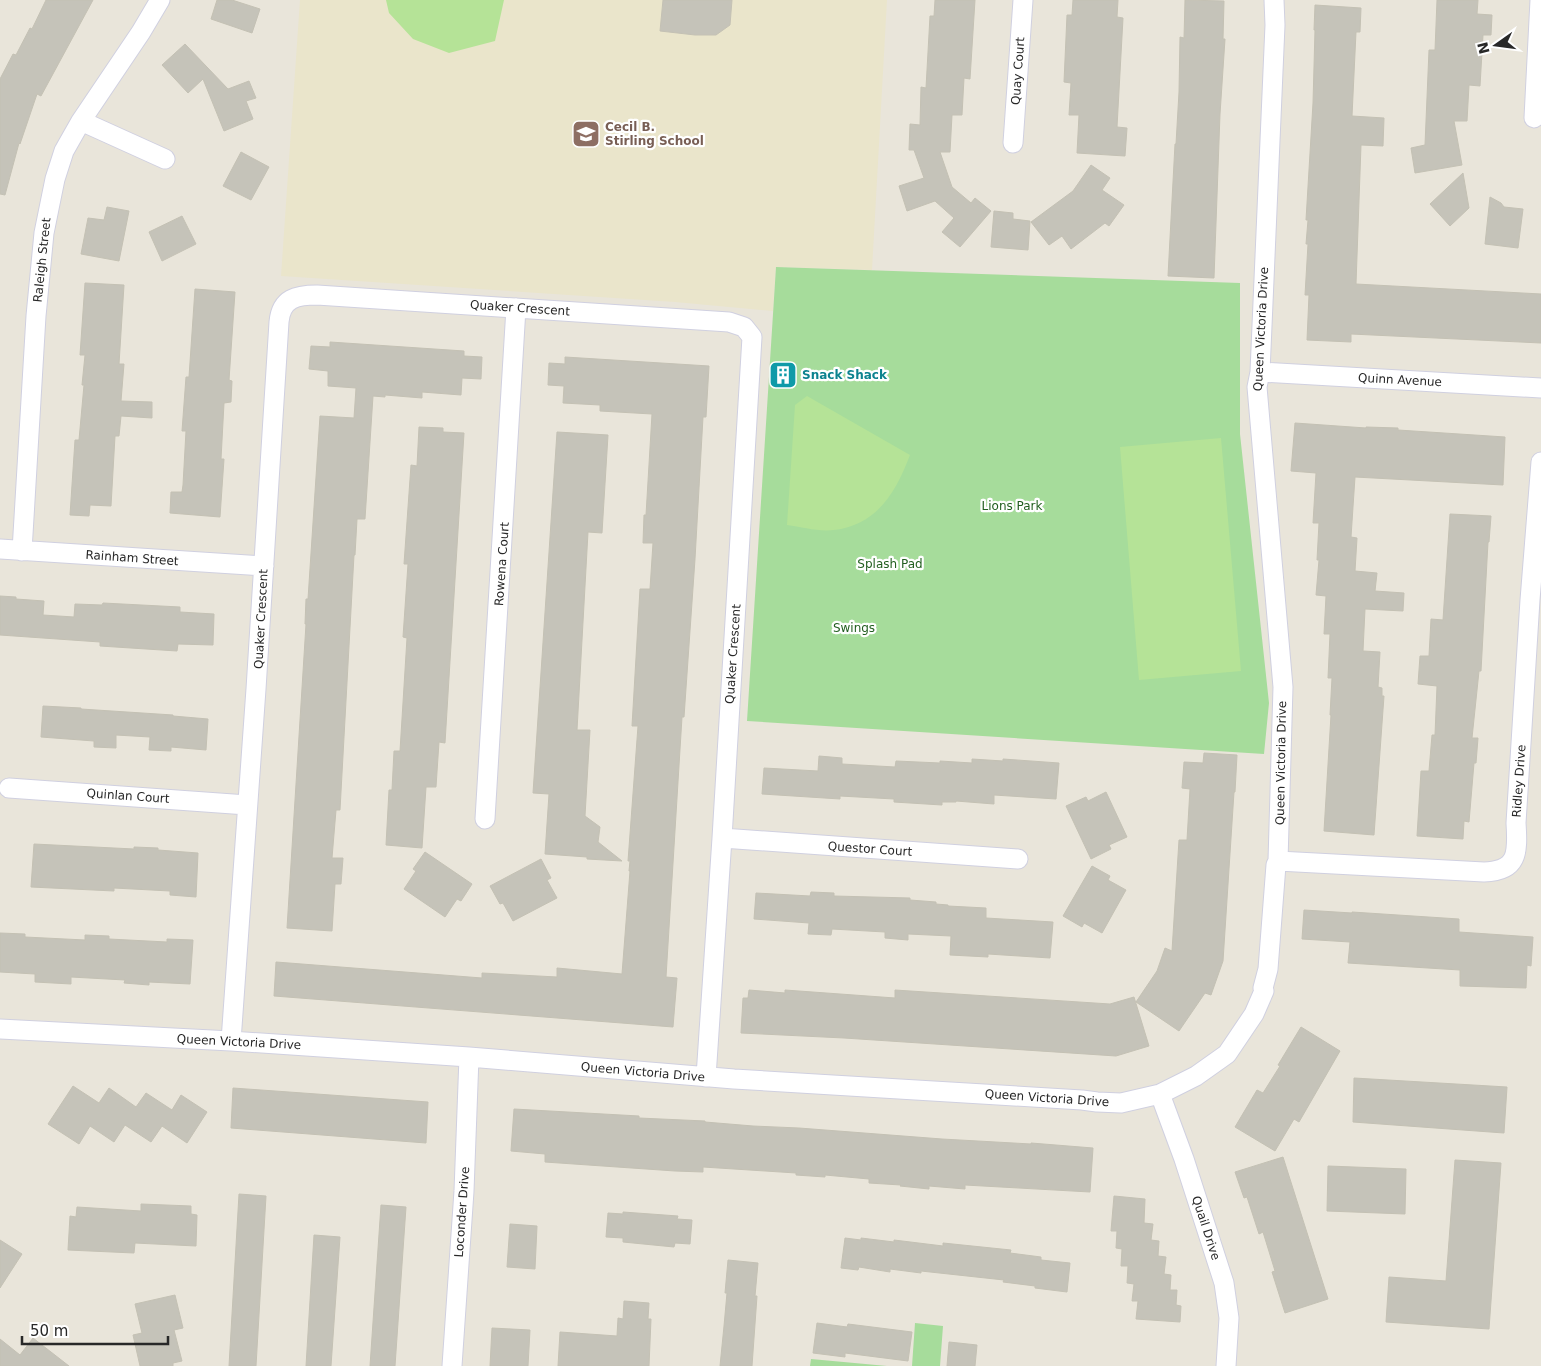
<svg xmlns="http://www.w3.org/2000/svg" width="1541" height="1366" font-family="'DejaVu Sans',sans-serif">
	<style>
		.education { fill: #eae5cb }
		.green { fill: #a6dc9b }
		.pitch { fill: #b5e397 }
		.building { fill: #c5c3b9; stroke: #c4c1b4 }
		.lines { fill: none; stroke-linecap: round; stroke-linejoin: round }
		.street-casing { stroke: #d0d0e0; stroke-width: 21 }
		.street { stroke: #fff; stroke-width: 19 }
		.labels { text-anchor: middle; stroke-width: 4.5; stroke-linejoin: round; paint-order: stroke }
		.street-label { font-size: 12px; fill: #282828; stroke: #fff }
		.education-label { font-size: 12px; font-weight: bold; fill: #785e54; stroke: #fff; text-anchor: start }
		.culture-label { font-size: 12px; font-weight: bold; fill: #0d838f; stroke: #fff; text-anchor: start }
		.park-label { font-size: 12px; fill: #215e1f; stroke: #fff }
	</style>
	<rect width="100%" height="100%" fill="#e9e5da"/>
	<!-- education -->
	<path class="education" d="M300,0H887L872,270L776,267L773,311L675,302L281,276Z"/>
	<!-- green -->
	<path class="green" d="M776,267L1240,283V434L1269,703L1264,754L747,721Z
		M915,1323L943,1326L940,1366H912Z
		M811,1359L887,1366H810Z"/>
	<!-- pitch -->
	<path class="pitch" d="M386,0H504L495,41L449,53L413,39L389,13Z
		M807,396L910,455C896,492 877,525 834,530C819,532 802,527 787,525L795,405Z
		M1221,438L1241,671L1139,680L1120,447Z"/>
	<!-- building -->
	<path class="building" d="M46,0H93L41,96L37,94L20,144L19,143L5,195L0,194V79L13,54L16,55L30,28L32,29Z
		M217,0H232L260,9L252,33L211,19Z
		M663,0H732L730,25L716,35H695L660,31Z
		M935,0H975L970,79L964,78L962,115H952L950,152H940L952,187L971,203L975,198L991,211L960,247L942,232L954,218L935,201L907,211L899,186L924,178L914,150H909L910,124L920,125L921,87L926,88L930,16H934Z
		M1073,0H1118L1117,17L1123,18L1117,127L1127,128L1125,156L1077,153L1079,115H1069L1071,83L1064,82L1067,15H1072Z
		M1185,0L1224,1L1223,39H1225L1220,114L1214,278L1168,276L1175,144H1176L1179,92L1180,37L1184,38Z
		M1437,0H1478L1477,14L1492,15L1491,35H1483L1480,86L1469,85L1467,121H1454L1462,165L1415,173L1411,148L1425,145L1429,50H1435Z
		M1315,5L1361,8L1360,32H1356L1352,116L1384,118L1383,146L1361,145L1356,284L1541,294V343L1351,334V342L1307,340L1309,295H1305L1308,244H1306L1308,220H1306L1313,103L1315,30H1314Z
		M185,44L228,89L249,81L256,98L246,101L253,119L224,131L203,79L188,93L162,65Z
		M241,152L269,167L251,200L223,186Z
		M1091,165L1110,178L1102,190L1124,205L1109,226L1105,223L1071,249L1062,236L1049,245L1031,222L1073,191Z
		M1463,173L1469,208L1450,226L1430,204Z
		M1490,197L1501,203L1504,207L1523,209L1518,248L1485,244Z
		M107,207L129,211L119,261L81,254L88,218L104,220Z
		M994,211L1013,213V219L1030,221L1028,250L991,247Z
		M182,216L196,244L162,261L149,232Z
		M85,283L124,285L119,364H124L121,401L152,402V418L121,416L119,436H115L111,506L90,505L89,516L70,515L75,440H79L84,385H82L85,355H80Z
		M195,289L235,292L229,380L232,381L231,402L224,403L221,459H224L220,517L170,513L171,492H182L183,485L186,431H182L186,377H189Z
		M330,342L464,351V356L482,357L481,379L462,378L461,395L422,392V398L385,395V397L373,396L365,519H357L355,555H354L340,810H336L332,858H343L341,884H335L332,931L287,928L306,624H305L306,599H308L320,416L354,418L356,388L328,386V371L309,369L311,346L330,347Z
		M565,357L709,366L706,417H703L695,559L684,717H682L666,977L677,978L673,1027L274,996L276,962L482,978V973L557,977V968L622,974L630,871H629L630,861H628L638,726H632L640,589H650L653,543H643L644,515H646L652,414L600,411V405L563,403L564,386L548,385L549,363L565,364Z
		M1295,423L1366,428V427L1398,428V430L1505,437L1503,485L1355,477L1351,537L1357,538L1355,571L1377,573L1375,591L1404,593L1403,611L1365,609L1363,651L1380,652L1378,687L1382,688V696H1384L1374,835L1324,831L1331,715H1330L1332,678H1328L1330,634H1324L1326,596L1316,595L1319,560H1317L1319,523H1313L1316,473L1291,471Z
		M419,427L443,428V432L464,433L445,743L439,742L436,787H426L422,848L386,845L389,790H392L394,751H400L407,638L403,637L408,564H404L411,465L417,466Z
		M557,432L608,435L602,533L588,532L577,730H590L585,816L600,827L598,842L622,861L587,859V857L545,854L549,794L533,793Z
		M1450,514L1491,516L1489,542H1488L1481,671H1479L1472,738H1478L1476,763H1474L1469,822L1464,821L1463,839L1417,836L1421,771H1429L1432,735H1435L1437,686L1418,684L1420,656H1429L1431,619L1443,620Z
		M0,596L16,597V599L44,601L43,615L74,617L75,604L102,605L103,603L180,607V612L214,614L213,645L178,644L177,651L100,646V642L0,635Z
		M43,706L81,708V709L173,715V716L208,719L206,750L171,747V751L149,750L150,737L116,735V748L94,747V741L41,737Z
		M1204,753L1237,755L1235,792H1234L1223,961L1211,995L1205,993L1179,1031L1136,1002L1157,971L1165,948L1172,951L1179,840H1187L1190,789L1182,788L1184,762L1203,763Z
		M819,756L842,758V764L895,767L896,761L940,763V761L972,763V759L1003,761V759L1059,763L1056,799L994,795V804L956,801V802H942V805L894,802V799L840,796V799L762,794L764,768L818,771Z
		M1106,792L1127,837L1109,845L1111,849L1091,859L1066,806L1086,797L1088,801Z
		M34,844L134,849V847L158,848V850L198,853L196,897L170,895V891L114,888V891L31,887Z
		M425,852L472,884L461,901L457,899L445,917L404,889L416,871L413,869Z
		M541,859L551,878L547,880L557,898L513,921L503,903L500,904L490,886Z
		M1092,866L1110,876L1108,880L1126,890L1102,933L1084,923L1082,927L1063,916Z
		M811,892L834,893V896L910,898V900L936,902V904L948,905V906L986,908V918L1053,922L1050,958L988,954V957L950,955L951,936L908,934V940L885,938V932L832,929L831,935L808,934L809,923L754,919L756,893L810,896Z
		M1304,910L1352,913V912L1459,919V932L1533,937L1531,966L1527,965L1526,988L1460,986V970L1348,963L1350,942L1302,939Z
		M0,933L25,934V937L85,940V935L109,936V939L167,942V939L193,940L190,984L149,982V985L124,983L125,980L71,977V984L35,982V974L0,972Z
		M749,990L785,993V990L895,998V990L1110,1004L1134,997L1149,1046L1116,1056L844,1038L741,1033L743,998H748Z
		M1301,1027L1340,1051L1299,1122L1294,1119L1275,1151L1235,1127L1257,1090L1263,1093L1280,1066L1278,1065Z
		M1354,1078L1507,1087L1504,1133L1353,1122Z
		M73,1086L99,1103L109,1088L136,1107L146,1093L172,1110L181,1095L207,1112L187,1143L162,1126L151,1142L125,1125L114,1142L90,1126L79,1144L48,1124Z
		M233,1088L428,1102L426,1143L231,1128Z
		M514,1109L639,1116V1118L705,1121V1122L753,1126L799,1128L942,1139L1031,1144V1143L1093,1148L1090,1192L965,1185V1189L929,1186V1189L900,1186L901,1185L869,1183V1179L825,1175V1177L796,1175V1173L703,1167V1172L675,1171L545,1162V1154L511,1151Z
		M1283,1157L1328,1299L1285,1313L1272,1272L1275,1271L1263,1232L1259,1234L1247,1197L1244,1198L1235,1172Z
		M1455,1160L1501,1163L1489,1329L1386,1322L1389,1277L1446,1281Z
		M1328,1166L1406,1169L1405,1214L1327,1211Z
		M239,1194L266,1196L256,1366H229Z
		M1114,1196L1145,1199L1144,1223L1153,1224L1151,1240L1159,1241L1158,1256L1166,1257L1164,1274L1171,1275L1170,1290H1177L1176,1305L1181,1306L1180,1322L1136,1319L1138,1301H1132L1134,1284L1127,1283L1128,1266H1121L1122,1249L1116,1248L1117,1231H1111Z
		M141,1204L191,1206V1214L197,1215L196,1246L135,1243L134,1253L68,1250L70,1216L76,1217L77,1207L141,1211Z
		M381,1205L406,1207L395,1366H370Z
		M623,1212L678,1216L677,1219L692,1220L690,1244L675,1243L674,1247L623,1242V1238L606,1237L608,1213L623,1214Z
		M510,1224L537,1226L535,1269L507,1267Z
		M314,1235L340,1237L331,1366H306Z
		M845,1238L861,1240V1238L894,1242V1240L943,1246V1243L1011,1250L1010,1253L1041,1257V1260L1070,1263L1067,1292L1035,1288V1286L1003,1282L1004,1280L921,1271V1273L890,1269V1272L859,1267L858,1270L841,1268Z
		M0,1240L22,1254L0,1288Z
		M728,1260L758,1263L755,1296H757L752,1366H720L724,1326L727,1293H725Z
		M175,1295L183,1328L174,1330L182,1361L173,1363V1366H140L133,1335L142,1333L135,1304Z
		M624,1301L649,1303L648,1319H651L649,1366H558L560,1332L617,1336L618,1318L623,1319Z
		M817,1323L847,1327L848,1324L912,1332L908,1361L845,1353V1357L813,1353Z
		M492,1328L530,1330L528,1366H490Z
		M33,1338L69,1366H0V1339L20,1355Z
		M949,1342L977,1345L975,1366H947Z"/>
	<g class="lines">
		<defs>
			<path id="street" d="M1534,118L1540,0
				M81,121L165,159
				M1013,143L1023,0
				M1260,372L1541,388
				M0,549L264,566
				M22,551L36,316L44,233L55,179L64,151L81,121L141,32L160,0
				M9,788L247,805
				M485,819L516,308
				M722,838L1018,859
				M1278,861L1484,872C1518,871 1518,853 1516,823L1530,600L1541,462
				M0,1029L231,1041L469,1057L734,1079L1082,1100L1097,1102L1121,1103L1160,1094L1196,1076L1227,1054L1254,1014L1264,991L1263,988L1268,969L1276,865L1278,861L1283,687L1257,387L1260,372L1275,25L1274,0
				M231,1041L256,689L279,322C281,298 297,295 317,295L729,322L744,327L752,337L722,838L706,1077
				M1160,1094L1184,1159L1224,1283L1229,1318L1226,1366
				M452,1366L464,1191L469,1057"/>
		</defs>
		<!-- street casing -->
		<use href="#street" class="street-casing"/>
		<!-- street -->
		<use href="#street" class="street"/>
	</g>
	<!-- icons -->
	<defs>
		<symbol id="school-square" viewBox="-11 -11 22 22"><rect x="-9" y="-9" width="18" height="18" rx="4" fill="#8d6e63" stroke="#fff"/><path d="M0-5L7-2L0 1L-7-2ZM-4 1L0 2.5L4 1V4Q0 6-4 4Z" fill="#fff"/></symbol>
		<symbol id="building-square" viewBox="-11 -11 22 22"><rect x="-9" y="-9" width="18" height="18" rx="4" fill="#0f9aa8" stroke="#fff"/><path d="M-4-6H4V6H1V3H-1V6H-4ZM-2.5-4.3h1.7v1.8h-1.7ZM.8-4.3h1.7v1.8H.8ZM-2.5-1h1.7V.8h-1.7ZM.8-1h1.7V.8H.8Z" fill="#fff"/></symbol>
	</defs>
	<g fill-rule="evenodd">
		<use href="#school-square" x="570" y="118" width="32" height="32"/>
		<use href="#building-square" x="767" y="359" width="32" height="32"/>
	</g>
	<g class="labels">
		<!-- street labels -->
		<g class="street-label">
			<text transform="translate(1018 71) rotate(-86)" y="4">Quay Court</text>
			<text transform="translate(42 260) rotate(-84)" y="4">Raleigh Street</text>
			<text transform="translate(520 308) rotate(4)" y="4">Quaker Crescent</text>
			<text transform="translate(1261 329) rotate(-87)" y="4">Queen Victoria Drive</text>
			<text transform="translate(1400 380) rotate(3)" y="4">Quinn Avenue</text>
			<text transform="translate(132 558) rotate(4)" y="4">Rainham Street</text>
			<text transform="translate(502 564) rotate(-86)" y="4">Rowena Court</text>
			<text transform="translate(261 619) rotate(-87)" y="4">Quaker Crescent</text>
			<text transform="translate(733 654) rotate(-86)" y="4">Quaker Crescent</text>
			<text transform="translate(1281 763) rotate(-89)" y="4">Queen Victoria Drive</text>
			<text transform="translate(1519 781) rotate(-86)" y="4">Ridley Drive</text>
			<text transform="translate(128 796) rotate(4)" y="4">Quinlan Court</text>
			<text transform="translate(870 849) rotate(4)" y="4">Questor Court</text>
			<text transform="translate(239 1042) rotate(3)" y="4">Queen Victoria Drive</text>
			<text transform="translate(643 1072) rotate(5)" y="4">Queen Victoria Drive</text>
			<text transform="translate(1047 1098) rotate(4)" y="4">Queen Victoria Drive</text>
			<text transform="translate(462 1212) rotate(-86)" y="4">Loconder Drive</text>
			<text transform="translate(1206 1228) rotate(72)" y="4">Quail Drive</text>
		</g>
		<!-- education labels -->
		<g class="education-label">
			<text x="605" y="131">Cecil B.<tspan x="605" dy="14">Stirling School</tspan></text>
		</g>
		<!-- culture labels -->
		<g class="culture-label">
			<text x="802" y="379">Snack Shack</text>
		</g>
		<!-- park labels -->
		<g class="park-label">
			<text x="1012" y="510">Lions Park</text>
			<text x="890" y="568">Splash Pad</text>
			<text x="854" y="632">Swings</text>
		</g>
	</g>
	<!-- north arrow -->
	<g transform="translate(1496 45) rotate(256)" stroke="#ffffff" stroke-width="4" paint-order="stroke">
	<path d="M0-4L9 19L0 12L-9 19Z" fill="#282828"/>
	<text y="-8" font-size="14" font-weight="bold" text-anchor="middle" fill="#282828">N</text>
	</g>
	<!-- scale -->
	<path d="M22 1336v8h146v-8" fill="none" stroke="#282828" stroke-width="2.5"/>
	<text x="30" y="1336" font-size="15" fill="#282828" stroke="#ffffff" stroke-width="4" paint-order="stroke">50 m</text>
</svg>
